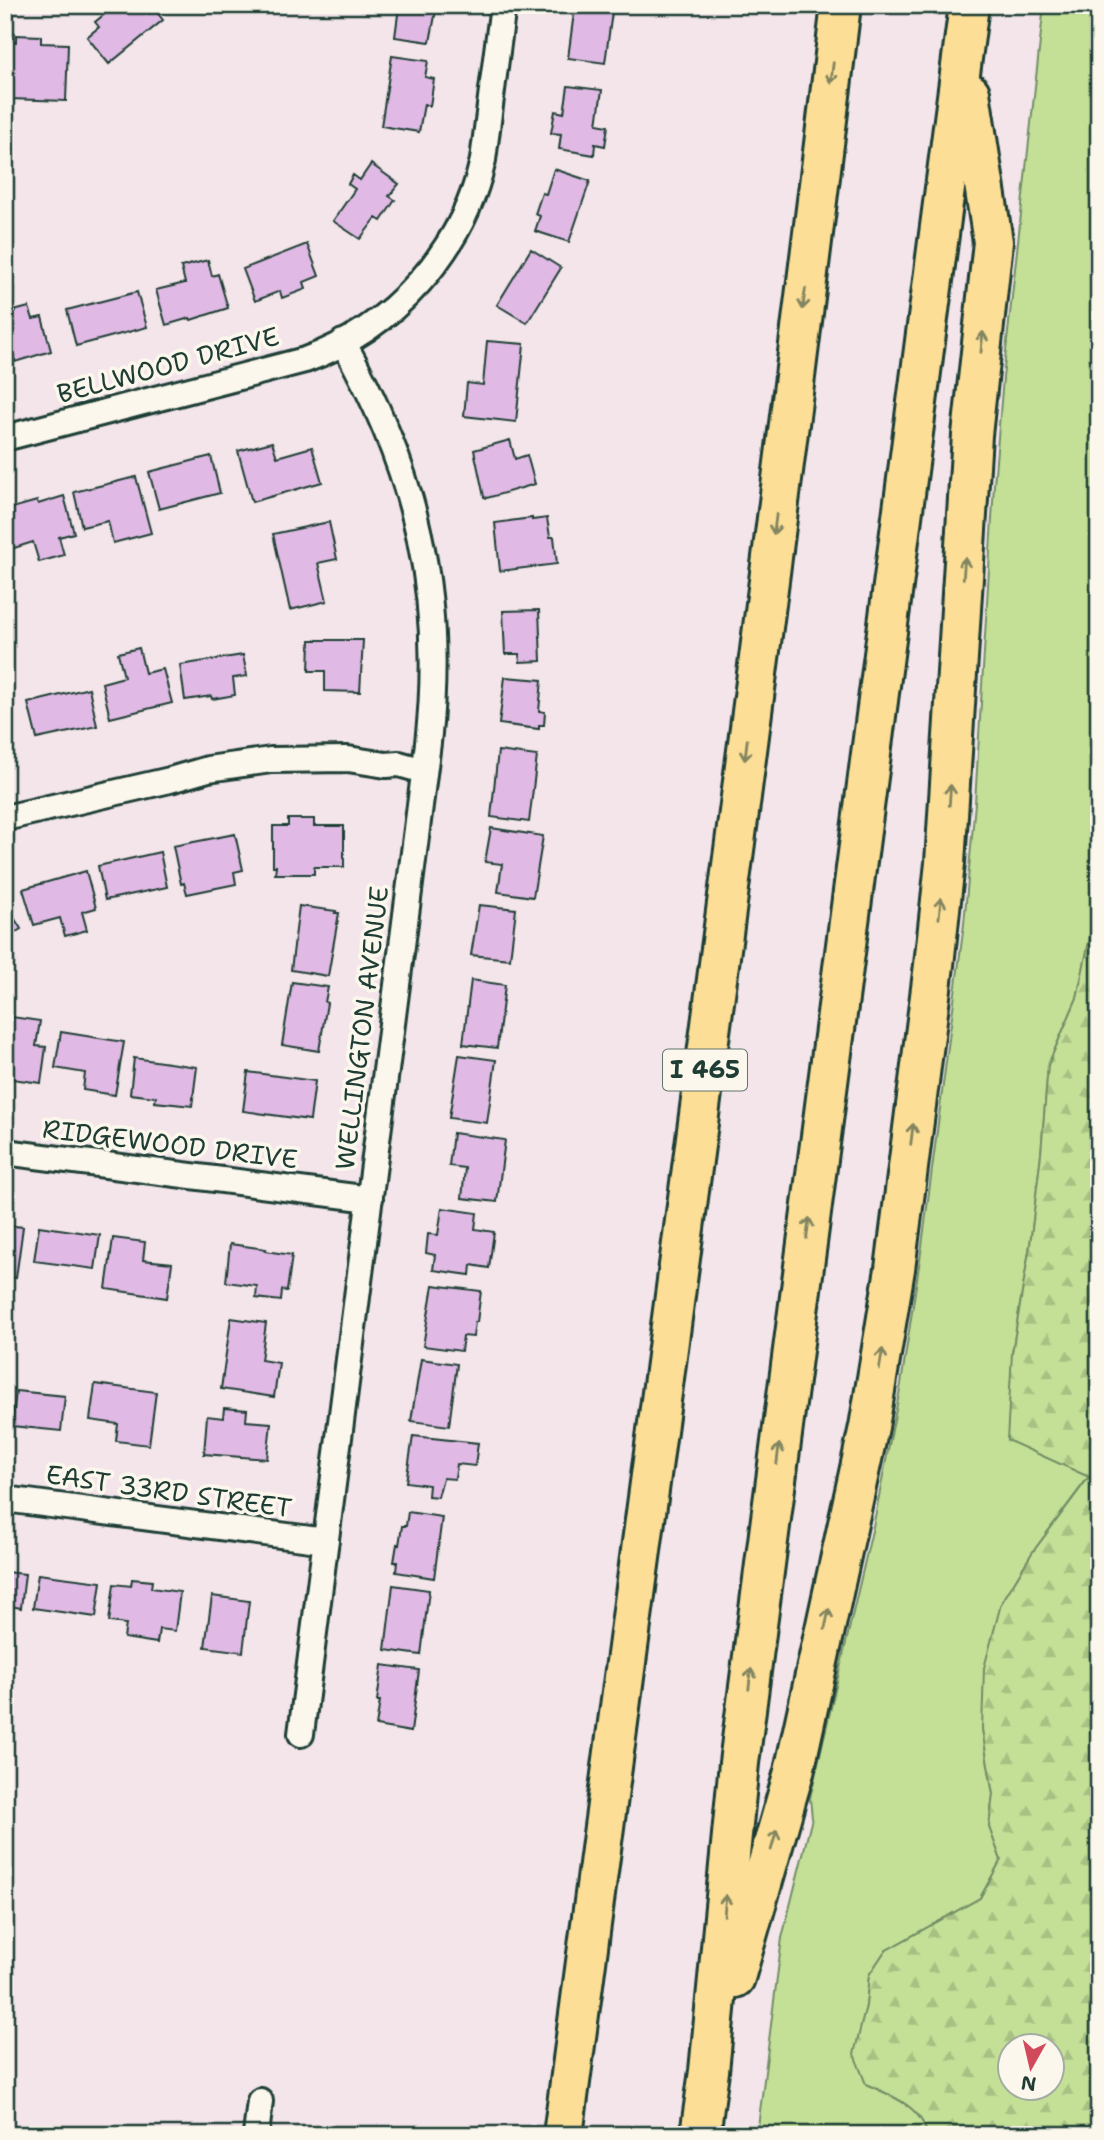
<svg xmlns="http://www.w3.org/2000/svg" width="1104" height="2140" font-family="'Shantell Sans',sans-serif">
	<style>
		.grass { fill: #c4e097; stroke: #728e66; stroke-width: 2 }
		.forest { fill: url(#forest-firs); stroke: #728e66; stroke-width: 2; fill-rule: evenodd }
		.building { fill: #e0bae4; stroke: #1f3d34; stroke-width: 2 }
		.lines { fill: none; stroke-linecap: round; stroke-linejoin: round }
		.street-casing { stroke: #1f3d34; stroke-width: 30 }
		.highway-casing { stroke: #1f3d34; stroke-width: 44 }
		.street { stroke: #fbf7ec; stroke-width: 24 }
		.highway { stroke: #fcde96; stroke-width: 38 }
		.oneway { stroke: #828560 }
		.labels { text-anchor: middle; stroke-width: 7; stroke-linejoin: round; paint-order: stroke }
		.shield { fill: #fbf7ec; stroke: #61756b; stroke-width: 2 }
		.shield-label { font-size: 24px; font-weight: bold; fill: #1f3d34 }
		.street-label { font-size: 26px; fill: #1f3d34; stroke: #fbf7ec }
	</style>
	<defs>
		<pattern id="forest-firs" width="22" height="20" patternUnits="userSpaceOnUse" patternTransform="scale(1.75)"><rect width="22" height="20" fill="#c4e097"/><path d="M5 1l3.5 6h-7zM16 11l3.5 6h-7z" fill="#a8c183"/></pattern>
	</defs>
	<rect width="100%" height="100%" fill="#f3e5ea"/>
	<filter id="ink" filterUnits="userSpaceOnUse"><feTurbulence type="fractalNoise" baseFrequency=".0143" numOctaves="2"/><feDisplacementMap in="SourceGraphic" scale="14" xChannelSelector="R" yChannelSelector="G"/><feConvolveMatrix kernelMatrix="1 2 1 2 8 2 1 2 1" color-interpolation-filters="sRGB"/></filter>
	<g filter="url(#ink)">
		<!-- grass -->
		<path class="grass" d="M1044,5H1099V895L1077,998L1048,1065L1041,1154L1030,1245L1012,1353L1089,1476L1032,1553L1001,1604L982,1729L993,1794L989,1827L1001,1860L980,1898L885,1951L869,1975L866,2006L855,2054L866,2084C890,2095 922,2106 927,2135H757L782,1938L812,1818L810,1798L874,1522L901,1384L922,1246L964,924L975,803L994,485L1003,378Z"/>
		<!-- forest -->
		<path class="forest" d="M1099,895V2135H927C922,2106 890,2095 866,2084L854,2054L866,2006L869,1975L885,1951L980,1898L1001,1860L989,1827L993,1794L982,1729L984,1668L1001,1604L1032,1553L1089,1477L1007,1440L1012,1353L1030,1245L1041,1154L1048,1065L1077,998ZM1010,2046H1052V2088H1010Z"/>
		<!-- building -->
		<path class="building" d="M116,5L120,10L126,5H151L163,20L109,64L87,37L99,27L95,22Z
			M386,5H437L430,42L395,37L399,7Z
			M575,5H613L605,63L568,58Z
			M16,35L41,36V43L68,44L66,101L10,99L11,77L5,76V41L16,42Z
			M392,56L428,61L425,77L434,79L430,106L424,104L419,132L381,126Z
			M568,86L602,90L597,124L608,126L605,146L595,144L594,155L559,149L561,134L551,133L555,111L564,113Z
			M371,164L399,184L389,196L395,200L381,221L376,218L360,239L333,221L355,189L348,184L353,175L360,180Z
			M554,169L590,181L569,242L535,231L540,216L535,214L542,193L546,194Z
			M307,244L319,276L304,282L306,289L282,298L280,291L255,301L243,269Z
			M531,249L561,268L527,323L497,305Z
			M208,260L212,276L218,274L228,308L191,320L190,318L166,325L156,290L185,283L181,267Z
			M137,292L147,327L76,346L67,310Z
			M29,307L33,319L42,317L51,351L15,362V360L5,363V326L13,325L10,312Z
			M487,341L524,344L516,422L464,416L467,383L483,385Z
			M510,440L515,459L527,455L535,484L487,498L484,497L474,450Z
			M272,442L277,457L312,447L322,482L252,502L238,451Z
			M211,456L220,493L159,509L149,472Z
			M136,477L151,533L113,543L108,521L82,527L74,492Z
			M64,496L74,533L59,537L64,555L39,562L33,542L11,549L5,529V510L37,501L38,504Z
			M532,518V520L547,518L550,537H554L557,564L500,571L495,523Z
			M329,522L337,559L318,563L327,601L290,610L273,534Z
			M539,610L541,661L520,662L519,654H505L503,611Z
			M310,640H363L360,692L325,691V671H309Z
			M139,648L145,673L163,669L172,703L110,718L102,683L124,677L118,653Z
			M243,655L247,676L233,678L235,695L212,699L211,696L185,700L180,665Z
			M505,677L542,680L539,711L545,712L544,725H539V729L499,724Z
			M89,688L97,726L37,739L28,703Z
			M498,751L537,756L529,822L491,817Z
			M288,819H314V826H344V867H314V874H275L276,866H273V826H288Z
			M491,828L543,836L533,897L498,892L502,864L485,862Z
			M235,834L243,870L234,872L236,884L187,894L184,883L181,884L173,846Z
			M160,852L167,887L105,900L98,866Z
			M86,871L96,908L82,912L87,930L65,936L60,918L34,925L23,889Z
			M5,903L21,929L5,939Z
			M479,905L516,909L510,959L471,955Z
			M299,906L336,911L335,913H339L328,976L291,970Z
			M471,980L505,985L497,1048L463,1044Z
			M292,982L328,987L325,1002L327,1003L319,1051L282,1045Z
			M5,1016L40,1021L36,1046L46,1047L41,1083L5,1078Z
			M61,1032L124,1042L115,1095L83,1090L85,1073L55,1068Z
			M459,1055L496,1060L487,1123L449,1118Z
			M134,1058L197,1067L192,1106L155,1102L156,1097L130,1094Z
			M248,1072L315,1081L310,1120L243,1111Z
			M453,1133L505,1140L497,1202L462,1198L465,1168L449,1166Z
			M442,1208L477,1213L475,1229L494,1232L489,1268L471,1265L470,1275L433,1270L435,1255L426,1253L428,1234L438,1235Z
			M5,1225L23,1227L16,1278L5,1276Z
			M39,1226L100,1235L95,1269L34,1261Z
			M113,1238L145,1242L143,1260L172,1263L167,1298L106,1289Z
			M230,1244L266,1249L265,1251L292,1255L287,1291L282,1290L281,1301L256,1298L257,1286L226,1282Z
			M433,1285L481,1291L477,1322H475L473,1337L463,1336L461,1351L423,1346Z
			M231,1318L266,1323L261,1360L279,1363L274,1397L221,1389Z
			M421,1359L457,1364L449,1426L411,1421Z
			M95,1384L156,1392L149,1445L116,1441L118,1424L90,1420Z
			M16,1391L65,1396L61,1431L12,1426Z
			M224,1408L247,1410L246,1421L271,1423L267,1459L204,1454L207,1416L223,1418Z
			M413,1436L478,1443L475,1466L457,1464L455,1479L443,1478L438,1497L428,1496L429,1485L406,1482Z
			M408,1512L442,1517L434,1578L396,1572L397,1562H394L397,1544L399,1545L402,1526H406Z
			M5,1572L25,1574L21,1608L5,1605Z
			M38,1574L101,1582L96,1617L33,1608Z
			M132,1579L152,1581L151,1588L180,1592L175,1631L159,1629L157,1643L124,1638L126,1624L109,1622L114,1584L131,1586Z
			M393,1585L429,1590L421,1655L385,1650Z
			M212,1596L249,1601L243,1652L205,1647Z
			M382,1665L419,1670L411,1732L376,1726L380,1701H377Z"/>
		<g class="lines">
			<defs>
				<path id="street" d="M5,438L305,360C392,329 463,251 483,160L503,5
					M5,818L170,780L208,769L271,760L348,759L386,765L399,764L424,771
					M5,1152L370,1199
					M5,1499L326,1541
					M301,1734L428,743C445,595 416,472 343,342
					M256,2135L260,2101"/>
				<path id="highway" d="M735,1978L794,1772L869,1427L895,1269L934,965L945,863L972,435L993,242L970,93
					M563,2135C657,1425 755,716 841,5
					M700,2135L709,2071L739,1763L969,5"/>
			</defs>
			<!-- street casing -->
			<use href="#street" class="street-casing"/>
			<!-- highway casing -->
			<use href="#highway" class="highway-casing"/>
			<!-- street -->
			<use href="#street" class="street"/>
			<!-- highway -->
			<use href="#highway" class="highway"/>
		</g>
		<!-- one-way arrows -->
		<defs><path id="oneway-shaft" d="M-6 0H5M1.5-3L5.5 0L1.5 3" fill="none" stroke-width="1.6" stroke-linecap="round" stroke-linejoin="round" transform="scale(1.75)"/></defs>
		<g class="oneway">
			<use href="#oneway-shaft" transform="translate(832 73) rotate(97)"/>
			<use href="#oneway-shaft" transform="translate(804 299) rotate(98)"/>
			<use href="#oneway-shaft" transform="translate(982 342) rotate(-84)"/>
			<use href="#oneway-shaft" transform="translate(775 524) rotate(97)"/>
			<use href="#oneway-shaft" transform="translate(964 568) rotate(-86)"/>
			<use href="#oneway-shaft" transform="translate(746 750) rotate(97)"/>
			<use href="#oneway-shaft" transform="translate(950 795) rotate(-86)"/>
			<use href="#oneway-shaft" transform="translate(940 908) rotate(-84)"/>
			<use href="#oneway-shaft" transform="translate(912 1134) rotate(-83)"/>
			<use href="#oneway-shaft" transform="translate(808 1228) rotate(-82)"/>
			<use href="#oneway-shaft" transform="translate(881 1359) rotate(-81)"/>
			<use href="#oneway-shaft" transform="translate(778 1454) rotate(-83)"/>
			<use href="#oneway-shaft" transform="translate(827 1619) rotate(-78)"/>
			<use href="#oneway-shaft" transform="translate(750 1679) rotate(-83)"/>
			<use href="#oneway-shaft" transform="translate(774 1840) rotate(-74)"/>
			<use href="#oneway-shaft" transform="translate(725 1905) rotate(-85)"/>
		</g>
	</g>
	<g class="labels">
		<!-- shield labels -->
		<rect class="shield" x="663" y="1049.5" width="84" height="41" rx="5"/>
		<g class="shield-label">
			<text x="705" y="1078">I 465</text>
		</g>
		<!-- street labels -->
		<g class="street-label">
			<text transform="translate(168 365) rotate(-15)" y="9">BELLWOOD DRIVE</text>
			<text transform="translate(362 1028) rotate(-83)" y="9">WELLINGTON AVENUE</text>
			<text transform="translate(170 1144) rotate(7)" y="9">RIDGEWOOD DRIVE</text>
			<text transform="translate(169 1491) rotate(8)" y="9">EAST 33RD STREET</text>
		</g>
	</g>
	<!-- margin -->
	<rect width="1104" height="2140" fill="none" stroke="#fbf7ec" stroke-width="28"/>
	<rect x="14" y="14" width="1076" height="2112" fill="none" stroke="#1f3d34" stroke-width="2.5" filter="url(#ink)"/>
	<!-- north arrow -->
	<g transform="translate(1031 2067) rotate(188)"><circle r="33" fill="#fbf7ec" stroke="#a3ada2" stroke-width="2"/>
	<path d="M0-5L12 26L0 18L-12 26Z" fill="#d1495b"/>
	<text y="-10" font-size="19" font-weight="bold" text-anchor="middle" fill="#1f3d34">N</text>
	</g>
</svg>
